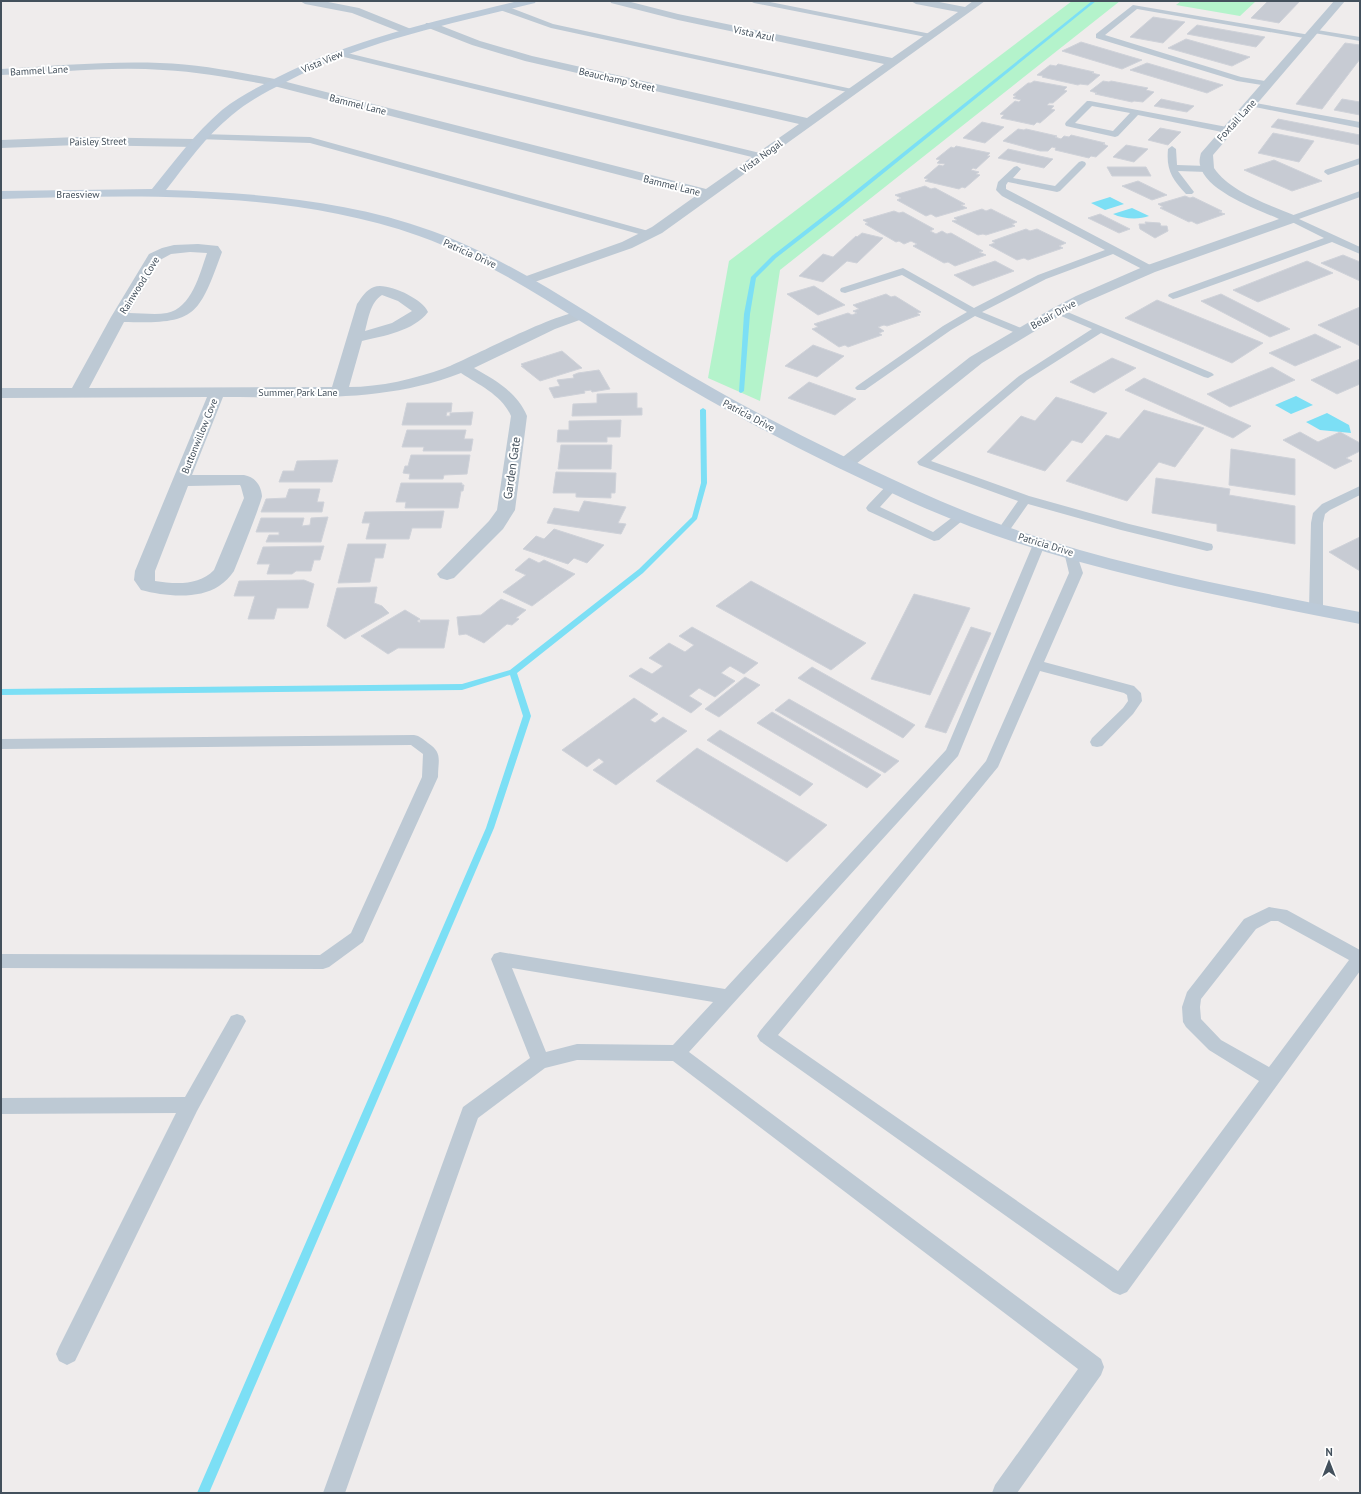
<svg xmlns="http://www.w3.org/2000/svg" width="1361" height="1494" font-family="'PT Sans',sans-serif">
	<style>
		.green { fill: #b4f3cb }
		.water { fill: #7cdff5 }
		.lines { fill: none; stroke-linecap: round; stroke-linejoin: round }
		.stream { fill: #7cdff5; fill-rule: evenodd }
		.building { fill: #c7cbd3; stroke: #cfd2d9 }
		.lane { fill: #bdc9d4; fill-rule: evenodd }
		.street { fill: #bdc9d4; fill-rule: evenodd }
		.secondary { fill: #bccad8; fill-rule: evenodd }
		.labels { text-anchor: middle; stroke-width: 4; stroke-linejoin: round; paint-order: stroke }
		.far-street-label { font-size: 10px; fill: #43505c; stroke: #fff }
		.street-label { font-size: 12px; fill: #43505c; stroke: #fff }
	</style>
	<rect width="100%" height="100%" fill="#efecec"/>
	<!-- green -->
	<path class="green" d="M1072,1H1120L780,270L760,401L708,378L729,261Z
		M1181,1H1256L1240,16L1176,5Z"/>
	<!-- water -->
	<path class="water" d="M1110,197L1124,204L1105,210L1091,203Z
		M1132,208L1149,216C1139,220 1123,219 1113,214Z
		M1296,396L1313,405L1291,414L1275,405Z
		M1327,413L1349,425L1351,433L1320,430L1306,422Z"/>
	<g class="lines">
		<!-- stream -->
		<path class="stream" d="M1092,1H1096L843,206L776,258L756,278L750,314L744,391L741,393L739,392L744,314L751,277L772,256L839,204Z
			M703,408L706,410L707,483L697,519L643,573L517,673L531,716L494,828L209,1493H197L486,828L523,716L510,675L462,690L1,695V689L462,684L510,670L639,569L692,517L701,483L700,410Z"/>
	</g>
	<!-- building -->
	<path class="building" d="M1268,1H1300L1279,23L1251,18Z
		M1153,17L1185,22L1163,43L1130,37Z
		M1197,25L1265,37L1256,47L1187,34Z
		M1186,39L1250,57L1232,66L1168,48Z
		M1081,42L1142,60L1122,69L1062,51Z
		M1345,43L1360,45V59L1322,109L1296,104Z
		M1147,63L1223,85L1207,93L1130,70Z
		M1058,64L1094,72L1092,73L1100,75L1088,85L1080,84L1078,85L1042,77L1043,76L1037,75L1050,65L1056,66Z
		M1034,81L1067,87L1064,90L1067,91L1053,103H1049L1047,105L1054,106L1051,109L1055,110L1040,123L1037,122L1034,125L1001,118L1004,115L1000,114L1015,101L1019,102L1021,100L1013,98L1016,96L1013,95L1028,83H1031Z
		M1103,81L1109,82L1111,81L1148,88L1146,90L1154,92L1143,102L1134,101L1132,102L1095,94L1097,93L1090,91Z
		M1161,99L1194,106L1187,112L1154,106Z
		M1342,99L1360,102V115L1334,110Z
		M1278,119L1360,135V145L1271,127Z
		M982,122L1004,127L985,143L963,138Z
		M1160,128L1181,132L1168,145L1148,140Z
		M1018,129L1024,130L1026,129L1057,136L1055,137L1061,139L1064,136L1069,137L1071,135L1105,143L1103,144L1108,146L1096,157L1091,156L1089,158L1055,150L1056,148L1052,147L1048,151H1040L1003,141Z
		M1273,133L1314,141L1299,162L1258,153Z
		M1126,145L1148,149L1134,162L1113,157Z
		M956,146L990,153L987,156H990L976,169L973,168L971,170L979,172L976,174L980,175L965,188L962,187L959,189L925,181L928,179L924,178L939,165L943,166L945,164L937,163L940,160L936,159L951,147L954,148Z
		M1008,149L1053,159L1044,168L998,158Z
		M1274,160L1322,181L1292,191L1244,170Z
		M1107,167H1146L1151,176H1112Z
		M1138,181L1167,195L1152,200L1122,186Z
		M925,186L931,189L935,188L965,204L961,205L967,208L936,217L931,214L926,216L897,200L901,198L895,195Z
		M1185,196L1190,198L1193,197L1222,211L1219,212L1225,214L1197,224L1191,221L1189,222L1160,208L1163,207L1158,204Z
		M982,209L986,211L991,209L1017,222L1012,224L1015,226L986,235L983,234L978,235L952,221L957,220L954,218Z
		M894,211L899,213L903,212L934,229L930,231L936,234L942,231L947,234L951,233L983,251L979,252L986,255L955,266L948,262L944,263L913,246L917,244L911,241L904,244L899,241L896,242L865,224L868,223L863,220Z
		M1100,214L1130,229L1119,233L1088,218Z
		M1145,222L1160,223L1161,226H1167L1168,231L1155,238L1140,229L1139,224H1146Z
		M1026,229L1030,231L1037,229L1066,243L1059,246L1063,248L1028,260L1024,258L1017,260L989,245L995,243L992,241Z
		M862,233L883,238L857,263L847,261L823,282L799,276L823,254L833,257L856,236L857,237Z
		M1343,255L1360,262V281L1321,263Z
		M995,261L1014,271L973,286L954,275Z
		M1307,261L1333,273L1258,302L1233,290Z
		M814,286L845,305L818,315L787,294Z
		M886,294L891,297L895,296L921,312L917,313L920,315L887,326L884,325L878,327L884,331L879,333L882,335L848,347L845,345L839,347L812,329L818,327L814,324L848,313L852,315L857,313L853,311L859,309L853,305Z
		M1221,294L1290,329L1270,337L1201,301Z
		M1157,300L1263,343L1232,363L1125,318Z
		M1360,307V346L1318,325Z
		M1315,334L1341,347L1295,366L1269,353Z
		M813,345L844,356L817,377L785,366Z
		M562,351L582,368L540,381L521,366H523L521,364Z
		M1112,358L1136,368L1094,393L1070,382Z
		M1360,359V384L1337,394L1311,380Z
		M1272,367L1295,380L1230,407L1207,394Z
		M599,370L610,389L592,392L591,390L584,391L585,393L554,398L549,388L560,386L557,380L574,378L573,375L578,373Z
		M1144,378L1251,426L1233,438L1125,390Z
		M809,382L856,399L835,415L788,398Z
		M637,393V408H642V415L572,416L573,404L597,403V394Z
		M1056,397L1107,413L1082,443L1072,440L1045,471L987,452L1021,416L1035,421Z
		M407,403H452L451,412H447L446,416H450V413L473,412L471,425H402Z
		M1144,410L1204,428L1175,467L1159,462L1127,501L1066,481L1106,435L1119,439Z
		M621,420L620,437H607V442H557L558,430H569V421Z
		M407,430H466L464,439H473L471,451H423L424,447H402Z
		M1300,432L1318,442L1340,432L1360,443V451L1346,458L1352,461L1335,469L1283,440Z
		M561,445H612L611,469H558Z
		M1231,449L1295,459V495L1229,485Z
		M411,455H470L467,474L444,475L443,479H409L410,474L403,473L405,466H408Z
		M338,460L332,482H279L283,471H294L297,461Z
		M556,472L616,473L615,493H611V498L576,497V493H553Z
		M1156,478L1230,489L1229,495L1295,506V544L1217,531V524L1152,513Z
		M401,483H462V485H464L463,491H461L458,508H405L406,502H396Z
		M289,489H320L317,502H324L322,512H261L266,499L286,498Z
		M584,501L626,507L618,523L626,524L621,534L547,523L554,508L579,512Z
		M444,511L441,528H412L409,539H366L370,523H362L365,512Z
		M328,517L321,542H266L269,535H279V532H256L261,518H304L302,526L310,525L311,518Z
		M554,529L604,545L587,563L574,558L568,564L523,549L536,536L544,539Z
		M1360,537V571L1329,552Z
		M348,544H386L383,558H375L370,582L338,583Z
		M324,546L320,560H314L311,571H296L292,574H267L270,564H257L263,547Z
		M529,558L539,563L544,560L575,574L532,606L503,592L526,575L515,570Z
		M304,580L314,584L308,608H277L274,619H248L255,596H234L239,581Z
		M751,581L866,643L831,670L716,606Z
		M377,587L374,603L382,606L389,613L345,639L327,626L337,588Z
		M914,594L970,608L930,695L871,679Z
		M501,599L526,610L516,618L519,619L512,625L507,624L484,643L466,634L459,635L457,617L481,615Z
		M405,610L420,619L417,621L420,623V620H449L444,648H398L388,654L361,636Z
		M692,627L758,663L744,674L730,666L721,673L735,681L715,697L699,688L689,696L702,704L691,713L629,676L641,668L652,674L663,666L649,658L669,643L685,652L694,645L679,636Z
		M971,627L991,633L946,733L925,727Z
		M812,667L915,725L903,738L798,678Z
		M745,677L760,685L719,717L705,709Z
		M634,698L658,714L650,720L655,723L663,717L687,731L616,785L593,770L604,762L599,758L587,767L562,750Z
		M789,699L899,761L885,773L775,710Z
		M772,712L881,775L867,788L757,723Z
		M720,730L813,784L800,796L707,740Z
		M697,748L827,825L787,862L656,781Z"/>
	<g class="lines">
		<!-- lane -->
		<path class="lane" d="M750,1H765L931,34L935,36L931,38L754,3Z
			M1133,5L1310,35L1314,37L1310,39L1137,9L1105,35L1241,77L1271,82V86H1268L1237,81L1096,38V34Z
			M500,6H506L553,24L852,89L856,91L852,93L551,28L500,10Z
			M1311,29L1360,37V41L1314,33L1310,31Z
			M336,51H339L760,153L764,156L760,159L336,55Z
			M1087,101H1090L1227,127L1231,130L1227,133L1138,115L1118,136L1115,137L1066,126L1065,124L1066,122ZM1092,106L1130,113L1113,131L1075,123Z
			M1247,102H1250L1360,122V128L1250,106L1246,104Z
			M200,134L310,137L652,232L654,234L649,237L646,236L310,143L197,139L196,137L197,135Z
			M1172,146L1176,149L1177,165L1207,166L1211,169L1207,172L1178,171L1194,192L1192,194H1186C1172,179 1166,170 1168,149Z
			M1360,158V164L1328,175L1324,172L1325,170Z
			M1082,161L1085,162L1086,164L1085,166L1060,191L1057,192L1008,182L1006,185V189L1154,267L1155,269L1154,271H1146L1113,254L1046,279L982,312L1026,330L1027,332L1026,334H1018L975,316L951,330L865,390H857L855,388L857,386L943,326L967,312L902,275L845,293L841,292L840,290L841,288L903,268L974,308L1038,275L1105,250L1002,196L996,190L998,182L1014,167L1017,166L1021,169L1013,178L1055,186L1079,162Z
			M1360,191V197L1299,219L1360,247V254L1332,242L1177,298L1173,299L1168,296L1169,294L1324,238L1286,219L1288,217Z
			M1058,308L1212,373L1214,375L1208,378L1204,377L1101,333L1027,380L931,461L1029,496L1129,524L1212,544L1213,547L1212,550L1207,551L1121,530L1028,504L1007,534H999L997,531L1018,501L919,465L917,462L1019,376L1092,329L1054,313L1053,311L1054,309Z
			M893,482L897,483L899,486L880,507L933,532L958,513H966L968,516L939,540L934,541L868,511L866,508L868,505L889,483Z
			M1360,486V495L1330,510L1325,514L1323,523V609L1321,612L1316,613L1311,612L1309,609L1311,523L1313,513L1322,504Z
			M1040,538L1045,539L1046,542L958,756L689,1052L1101,1359L1104,1367L1101,1375L1017,1493H992L995,1485L1078,1369L673,1061L577,1060L545,1068L478,1118L345,1493H323L463,1107L530,1058L491,959L494,954L500,952L725,989L946,750L1034,542L1035,539ZM512,968L713,1002L673,1045L577,1044L546,1052Z
			M1070,548L1075,549L1083,573L1044,662L1134,686L1141,693L1142,701L1133,714L1102,746L1097,747L1092,746L1090,742L1092,738L1123,708L1128,701L1127,695L1124,693L1040,671L998,767L778,1035L1118,1271L1259,1081L1209,1050L1186,1027L1183,1022L1182,1007L1187,992L1244,919L1269,907L1287,910L1360,950V971L1127,1292L1120,1295L1113,1292L760,1041L757,1036L760,1031L986,761L1069,573L1064,552L1065,549ZM1271,921H1278L1349,960L1269,1067L1221,1040L1201,1019L1200,1007L1201,999L1256,929Z
			M414,735C420,736 423,739 428,743C443,753 438,760 438,777L363,942L329,967L323,969L1,968V954L320,955L351,933L422,777L423,754L411,745L1,749V739Z
			M237,1014L243,1016L246,1021L197,1111L75,1361L67,1365L59,1361L56,1354L59,1347L176,1113L1,1114V1098L185,1097L231,1016Z"/>
		<!-- street -->
		<path class="street" d="M300,1H323L359,8L411,29L412,31L407,34L403,33L352,13L305,4Z
			M610,1H627L678,14L892,58L958,12L916,4L911,1H934L965,7L973,1H985L662,233L632,248L526,285L521,284L519,281L521,278L622,242L652,227L697,195L274,86C237,79 201,72 163,70C109,66 54,73 1,75V69C54,66 107,61 160,63C199,64 237,72 275,79L706,189L799,124L525,61L472,45L426,27L425,25L426,23H434L480,41L532,56L807,118L884,64L678,20L611,3Z
			M1334,1H1345L1213,155L1214,168C1230,192 1270,205 1296,216L1298,219L1296,222L1155,272L1086,302L1063,314L982,363L851,468L845,469L839,468L836,464L839,460L970,357L1053,308L1076,296L1145,266L1279,219C1257,209 1205,191 1200,165C1199,161 1200,157 1201,153Z
			M78,137L195,139L199,140L201,143L199,146L195,147L78,145L1,148V140Z
			M198,244L218,246L222,252C198,317 196,324 124,322L89,388L332,387L357,304C362,297 366,290 374,287C387,282 423,299 428,312C414,331 383,336 362,341L349,387C380,387 415,379 445,368C471,358 565,307 585,312L588,315L585,318L555,329L474,368C495,380 517,392 527,416L515,510L503,529L454,578L447,580L440,578L437,574L489,521L497,510L511,416C502,395 479,385 461,373C385,403 303,397 223,397L192,475H244C255,477 261,485 262,496C262,501 237,564 234,571C230,577 225,582 219,586C198,600 164,596 141,590L134,580L135,571L207,397L1,398V388H72L111,317L149,254L162,248L174,245ZM190,252L207,253C200,273 192,308 167,313C155,315 142,313 129,313L160,260L171,254ZM382,295L398,301L412,311L392,323L365,331C369,317 370,303 382,295ZM240,485L241,487L244,498L214,570C199,586 175,584 155,581V571L188,486Z"/>
		<!-- secondary -->
		<path class="secondary" d="M518,1H536L535,3C450,24 364,41 286,82C268,91 248,101 232,115C206,136 187,163 166,190C255,193 347,200 432,231C517,262 591,317 668,362C749,411 834,453 920,492C1058,555 1211,583 1360,612V624C1209,594 1053,566 911,502C823,462 736,418 653,367C577,321 504,266 419,236C289,190 137,195 1,199V191L152,189C174,162 195,133 222,110C238,97 258,87 276,78C352,39 436,21 518,1Z"/>
	</g>
	<g class="labels">
		<!-- far-street labels -->
		<g class="far-street-label">
			<text transform="translate(754 33) rotate(12)" y="4">Vista Azul</text>
			<text transform="translate(322 61) rotate(-23)" y="4">Vista View</text>
			<text transform="translate(39 70) rotate(-3)" y="4">Bammel Lane</text>
			<text transform="translate(617 79) rotate(13)" y="4">Beauchamp Street</text>
			<text transform="translate(358 104) rotate(14)" y="4">Bammel Lane</text>
			<text transform="translate(1236 120) rotate(-48)" y="4">Foxtail Lane</text>
			<text transform="translate(98 141) rotate(-1)" y="4">Paisley Street</text>
			<text transform="translate(761 156) rotate(-36)" y="4">Vista Nogal</text>
			<text transform="translate(672 185) rotate(14)" y="4">Bammel Lane</text>
			<text x="78" y="198">Braesview</text>
			<text transform="translate(470 253) rotate(24)" y="4">Patricia Drive</text>
			<text transform="translate(139 285) rotate(-58)" y="4">Rainwood Cove</text>
			<text transform="translate(1053 314) rotate(-29)" y="4">Belair Drive</text>
			<text x="298" y="396">Summer Park Lane</text>
			<text transform="translate(749 415) rotate(28)" y="4">Patricia Drive</text>
			<text transform="translate(199 436) rotate(-68)" y="4">Buttonwillow Cove</text>
			<text transform="translate(1046 544) rotate(17)" y="4">Patricia Drive</text>
		</g>
		<!-- street labels -->
		<g class="street-label">
			<text transform="translate(512 468) rotate(-82)" y="4">Garden Gate</text>
		</g>
	</g>
	<!-- border -->
	<rect width="1361" height="1494" fill="none" stroke="#43505c" stroke-width="4"/>
	<!-- north arrow -->
	<g transform="translate(1329 1462)" stroke="#ffffff" stroke-width="3" paint-order="stroke">
	<path d="M0-3L7 15L0 10L-7 15Z" fill="#43505c"/>
	<text y="-6" font-size="11" font-weight="bold" text-anchor="middle" fill="#43505c">N</text>
	</g>
</svg>
